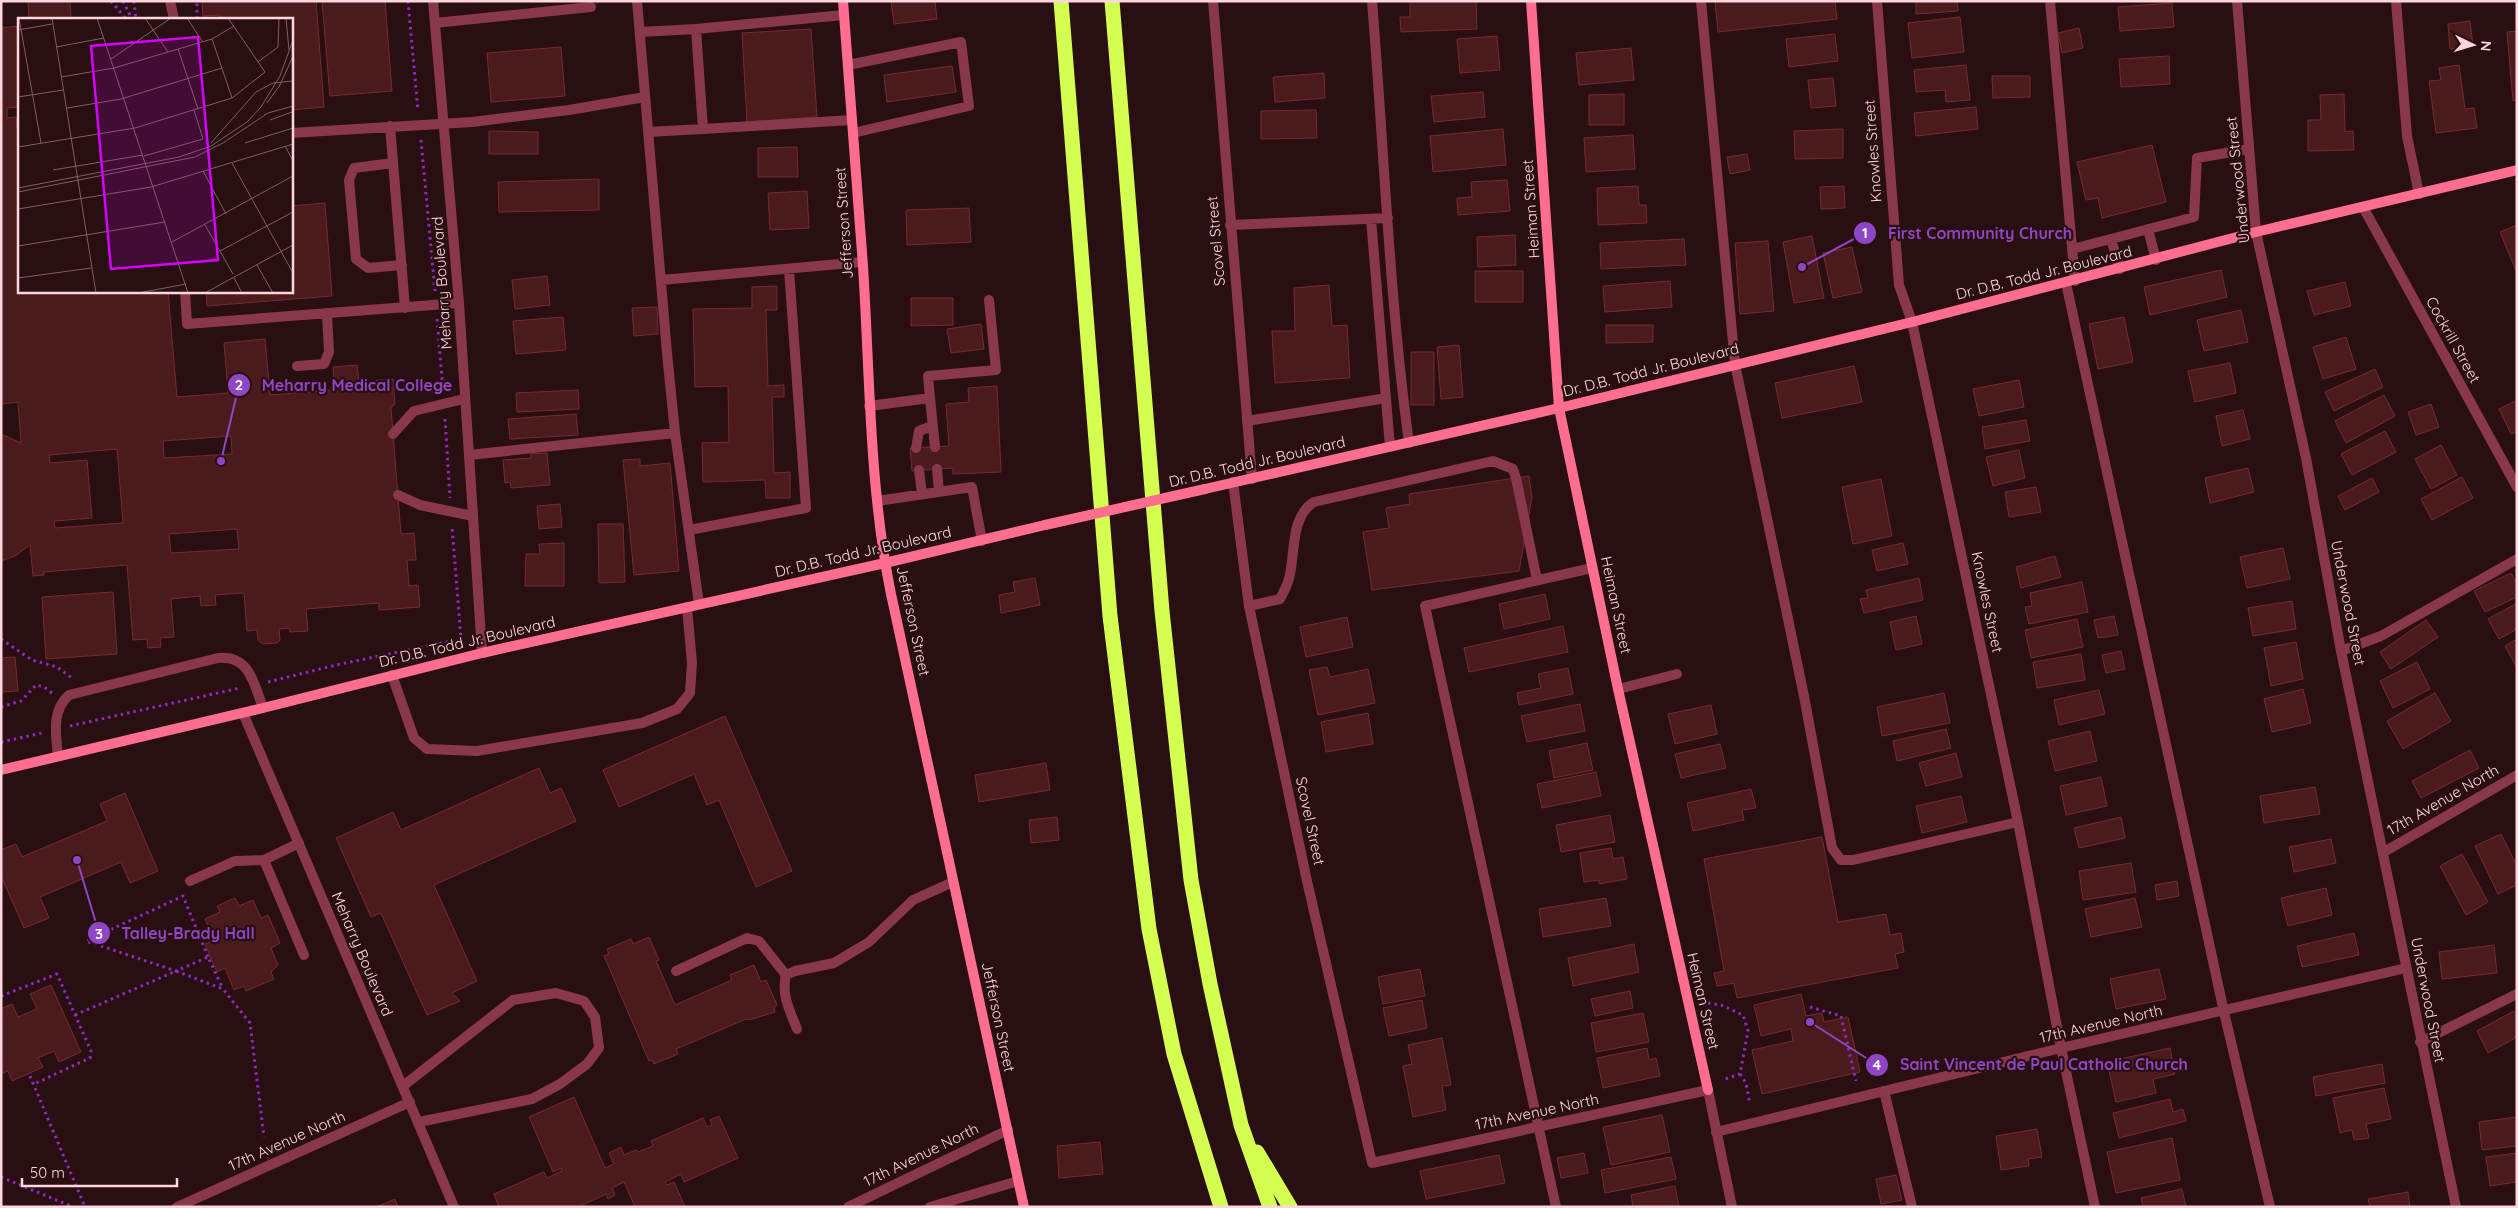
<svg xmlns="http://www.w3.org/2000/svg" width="2518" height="1208" font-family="Quicksand,sans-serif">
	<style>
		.building { fill: #4a1a1d; stroke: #772b31; fill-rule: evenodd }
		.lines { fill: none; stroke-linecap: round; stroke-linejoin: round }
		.path { stroke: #8e2bbf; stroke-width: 3; stroke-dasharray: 2.5 4; stroke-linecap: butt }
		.lane { stroke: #89384b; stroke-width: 10 }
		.street { stroke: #89384b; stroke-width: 10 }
		.secondary { stroke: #ff6d91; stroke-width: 10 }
		.highway { stroke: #d4ff51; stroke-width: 15 }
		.secondary-bridge { stroke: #ff6d91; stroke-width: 10 }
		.labels { text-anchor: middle; stroke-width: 4.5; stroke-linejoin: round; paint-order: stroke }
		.street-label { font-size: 15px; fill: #ffd6dd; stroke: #290f11 }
		.inset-road { fill: none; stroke: #7f5f63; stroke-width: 1 }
		.view { fill: #d402ff; fill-opacity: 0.15; stroke: #d402ff; stroke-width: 2.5 }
		.inset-edge { fill: none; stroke: #ffd6dd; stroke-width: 2.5 }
		.leader { fill: none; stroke: #8f46c4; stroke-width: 2 }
		.callout-dot { fill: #8f46c4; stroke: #290f11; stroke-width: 2 }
		.mark-label { font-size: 15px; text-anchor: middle; font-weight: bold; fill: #fff }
		.callout-label { font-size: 16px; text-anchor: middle; font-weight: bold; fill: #8f46c4; stroke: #290f11; stroke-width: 4.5; stroke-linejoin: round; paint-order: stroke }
	</style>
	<rect width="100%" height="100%" fill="#290f11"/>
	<!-- building -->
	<path class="building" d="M28,1H70L71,19H29Z
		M202,1H316L324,107L291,110V19H219V15L203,16Z
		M322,1H385L392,91L330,96Z
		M891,1H935L937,19L894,24Z
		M1410,1H1476L1477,29L1401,32L1400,17H1410Z
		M1715,1H1835L1837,19L1718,32Z
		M1916,1H1957L1958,11L1916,14Z
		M2172,3L2174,27L2120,31L2118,7Z
		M1960,17L1964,52L1912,58L1908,23Z
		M2470,21L2473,46L2450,49L2448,24Z
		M19,26V107L7,108V118L16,117L19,149V291H168L177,397L228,393L224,343L265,339L270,395L335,390L333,367L357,365L359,382L393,379L395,404L391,408L401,534L414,533L416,560H407L409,586L418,585L420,607L379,610V603L306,609L308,631L290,632L289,628L279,629L280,640L277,643L263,644L258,640L257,630L247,631L244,593L215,595L216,605L201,606L200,596L171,599L174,637L160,638L161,647L148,648L147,639L133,640L127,565L44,572V575L33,576L30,545L15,556L1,561V434L21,443L18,402L1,404V28ZM231,436L232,454L164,458L163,441ZM117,449L123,523L55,528L54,521L92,518L87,460L50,463L49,455ZM237,529L239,549L171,553L169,534Z
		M2079,28L2083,48L2062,53L2058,33Z
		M811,29L817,117L747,122L742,33Z
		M2517,31V100L2513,101L2507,32Z
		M1835,34L1838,61L1789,67L1786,39Z
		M1497,36L1500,70L1460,73L1457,39Z
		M561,47L565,96L491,102L487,53Z
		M1631,48L1634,80L1579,85L1576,53Z
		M2169,56L2170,84L2121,87L2119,59Z
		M1966,65L1970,100L1946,102L1945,90L1916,92L1914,70Z
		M2459,65L2465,109L2474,108L2477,128L2436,133L2429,81L2441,80L2439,68Z
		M952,66L956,92L887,102L884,75Z
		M1324,73L1325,98L1275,102L1273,77Z
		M1992,76H2030V97L1993,98Z
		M1833,78L1836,106L1811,108L1808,80Z
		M1483,92L1485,117L1434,122L1431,96Z
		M1624,94V125H1589V95Z
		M2344,94L2345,132L2353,131L2354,150L2308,151V120H2321L2320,95Z
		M1976,107L1978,129L1916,136L1914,113Z
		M1316,110L1317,138L1261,139V111Z
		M1503,129L1506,165L1433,172L1430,136Z
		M1843,129V158L1795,159L1794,131Z
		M489,131L538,132V154H489Z
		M1633,135L1635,169L1586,172L1584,138Z
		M2152,145L2166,202L2102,218L2098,198L2086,200L2077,162Z
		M797,147L798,177H758V148Z
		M1747,154L1750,170L1730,174L1727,157Z
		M599,179V210L499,212L498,182Z
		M1507,180L1510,211L1458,215L1457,198L1472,197L1471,182Z
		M1638,186L1639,205H1646L1647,223L1598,225L1597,188Z
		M1844,186L1845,208L1821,209L1820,187Z
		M807,191L809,228L770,230L768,193Z
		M325,203L332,296L207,306L206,291H291V206Z
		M969,208L971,242L907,245L906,210Z
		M2517,225V273L2500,232Z
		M1515,235L1516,265L1478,267L1477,237Z
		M1812,236L1824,298L1794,303L1783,242Z
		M1684,239L1686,265L1601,269L1600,243Z
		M1768,241L1774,311L1740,314L1735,243Z
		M1852,247L1862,292L1833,298L1823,253Z
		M2221,270L2227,297L2150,315L2144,287Z
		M1475,271H1523V302H1475Z
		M547,276L550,305L515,309L512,280Z
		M1670,281L1672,307L1605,312L1603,286Z
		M2345,282L2351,306L2314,315L2307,291Z
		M1329,285L1332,326L1347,325L1350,378L1275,383L1272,331H1295L1294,288Z
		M777,286V310H766L768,386L784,385V397H772L774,473L790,472V498H766L765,480L703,482L702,443L729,442L728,386L695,387L693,309L752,308V287Z
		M911,298H953V325L911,326Z
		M657,307L658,334L634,336L632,308Z
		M2241,310L2248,342L2204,351L2197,320Z
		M563,317L566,350L516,354L513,321Z
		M2124,317L2133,362L2098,369L2089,324Z
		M981,324L984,349L951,353L947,329Z
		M1606,325H1653V342L1606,343Z
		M2346,337L2356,369L2323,379L2313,347Z
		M1459,345L1463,397L1441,399L1437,347Z
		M1411,352H1434V405H1411Z
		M2230,363L2236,393L2195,402L2188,371Z
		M1854,366L1862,402L1782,418L1775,383Z
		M2375,369L2383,387L2334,411L2325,392Z
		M2019,380L2024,407L1979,416L1973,389Z
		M997,386L1001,472L953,474V468L912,471L910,448L949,446L946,404L969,402L968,388Z
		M578,390L579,409L517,412L516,393Z
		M2384,395L2395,416L2346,443L2335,421Z
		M2517,400V432L2511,434L2499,409Z
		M2431,404L2439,427L2416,435L2408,412Z
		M2243,410L2250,439L2222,446L2216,416Z
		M576,414L578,435L510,439L508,419Z
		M2026,420L2030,441L1985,449L1982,427Z
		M2385,431L2396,452L2352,475L2341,454Z
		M2441,445L2457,475L2431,489L2415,459Z
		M2019,450L2025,478L1993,486L1986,457Z
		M547,453L550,485L511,488L510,482L505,483L503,460L531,458V454Z
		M640,459V466L670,463L679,571L634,575L623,460Z
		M2248,468L2254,492L2210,503L2205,478Z
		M1529,476L1532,497L1519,571L1372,590L1363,532L1389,528L1386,508L1410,504L1409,494Z
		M2462,477L2473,498L2432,520L2421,499Z
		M2372,478L2379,492L2345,510L2338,496Z
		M1881,479L1892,536L1853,544L1842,487Z
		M2036,487L2041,512L2009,517L2005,492Z
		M560,504L562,527L539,529L537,506Z
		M598,524H623L625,582L599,583Z
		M564,543V586H525L526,554H540L539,544Z
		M1903,543L1908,564L1877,571L1872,550Z
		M2283,548L2290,579L2247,588L2240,557Z
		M2055,556L2061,577L2021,588L2016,567Z
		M2511,573L2517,584V597L2485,612L2474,591Z
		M1035,578L1040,605L1001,613L999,595L1015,592L1013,582Z
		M1919,578L1923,600L1864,613L1860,599L1868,598L1866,590Z
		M2082,582L2088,612L2029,624L2025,607L2032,606L2030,593Z
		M113,592L117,654L46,659L42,597Z
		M1545,594L1550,619L1504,629L1499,604Z
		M2292,601L2296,629L2253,636L2248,608Z
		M2517,603V629L2499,639L2488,619Z
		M1916,616L1922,644L1896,650L1890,622Z
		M2114,616L2118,635L2098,638L2094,620Z
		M1347,617L1353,647L1306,657L1300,627Z
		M2077,619L2083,647L2031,658L2025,630Z
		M2426,620L2438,637L2391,669L2380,652Z
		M1563,626L1568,652L1469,672L1464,648Z
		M2517,639V666H2516L2505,646Z
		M2296,642L2303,679L2271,686L2264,648Z
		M2121,651L2125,669L2106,673L2102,655Z
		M2081,654L2085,680L2037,688L2033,662Z
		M15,657L18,691L1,692V658Z
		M2417,662L2430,689L2393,708L2380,681Z
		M1327,667L1330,677L1368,669L1375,703L1318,715L1309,670Z
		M1568,668L1573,694L1519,705L1517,693L1541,688L1538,674Z
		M2303,689L2311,723L2272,732L2264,699Z
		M2099,690L2105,714L2059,725L2054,700Z
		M1944,693L1950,723L1882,736L1877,707Z
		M2435,693L2451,721L2403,749L2387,721Z
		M1580,704L1585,731L1527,742L1521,716Z
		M1711,705L1717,734L1675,744L1668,714Z
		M1368,713L1373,744L1326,752L1321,722Z
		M725,716L792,871L756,887L719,800L707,805L694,774L619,807L603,770Z
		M1946,729L1951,748L1897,761L1893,741Z
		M2090,731L2097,761L2055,771L2048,741Z
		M1587,743L1593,770L1554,778L1549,751Z
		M1720,744L1726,768L1681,778L1675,754Z
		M2470,750L2479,768L2421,798L2412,781Z
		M1956,753L1962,777L1926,786L1919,763Z
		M1046,763L1050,790L979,802L975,775Z
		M539,768L550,793L561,788L576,821L434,885L477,981L452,993L460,1001L427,1015L381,913L371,917L336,838L393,812L401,830Z
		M1596,772L1601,796L1542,808L1537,784Z
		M2101,777L2107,806L2066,815L2060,786Z
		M2315,787L2320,814L2264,823L2260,796Z
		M1751,789L1756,808L1742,810L1744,820L1693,831L1687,803Z
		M125,793L158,871L130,883L121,862L40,897L49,918L24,928L1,876V850L16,844L22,857L107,821L100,804Z
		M1961,796L1967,822L1922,833L1916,806Z
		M1610,815L1615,842L1561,852L1556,825Z
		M1057,817L1059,840L1031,843L1029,820Z
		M2121,817L2125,838L2079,848L2074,828Z
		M2501,834L2517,866V885L2498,894L2475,846Z
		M1822,837L1838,922L1886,914L1890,935L1901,933L1904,952L1895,954L1898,968L1737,998L1734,983L1717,986L1714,973L1724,971L1704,859Z
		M2331,839L2336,863L2294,872L2289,847Z
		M1611,848L1613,859L1623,857L1627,879L1599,884V880L1584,882L1580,853Z
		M2462,854L2488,902L2466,915L2440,866Z
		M2131,863L2136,892L2083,900L2079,871Z
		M2177,881L2179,896L2157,900L2155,885Z
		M2326,888L2332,915L2288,926L2281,898Z
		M235,898L239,906L253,900L261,918L268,915L280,943L271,948L278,965L271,972L274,979L246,991L244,986L234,990L225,968L217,972L205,944L214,940L205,919L220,912L217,906Z
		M1606,898L1611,926L1543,937L1539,909Z
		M2135,898L2142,927L2091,937L2085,909Z
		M2354,933L2359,955L2302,967L2297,946Z
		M649,937L659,960L656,961L675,1005L732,980L730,975L754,965L761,982L766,980L777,1005L774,1008L775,1012L749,1020L746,1019L676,1049L678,1054L654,1064L652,1060L649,1061L604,956L609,954L607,949L631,939L633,944Z
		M1634,944L1639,972L1573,986L1568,958Z
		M2494,945L2497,973L2442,979L2439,952Z
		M1420,969L1425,996L1383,1004L1378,977Z
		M2159,969L2166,999L2116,1009L2110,979Z
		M51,985L81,1052L59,1062L54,1051L38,1058L43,1067L12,1081L8,1071L1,1074V1009L12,1004L18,1017L37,1009L30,994Z
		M1630,991L1633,1008L1595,1016L1591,999Z
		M1801,994L1806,1016L1822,1013L1824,1022L1848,1017L1860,1072L1762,1094L1752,1050L1793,1041L1791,1029L1761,1036L1754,1005Z
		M1422,1000L1427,1028L1389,1036L1383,1008Z
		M2514,1011L2517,1015V1037L2488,1053L2477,1031Z
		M1643,1013L1649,1042L1596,1052L1591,1023Z
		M1442,1038L1451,1085L1442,1086L1446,1110L1413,1117L1403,1066L1412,1064L1408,1045Z
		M1647,1048L1649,1060L1656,1058L1660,1076L1603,1088L1597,1058Z
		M2170,1048L2175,1074L2153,1079L2156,1093L2116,1102L2107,1062Z
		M2382,1064L2385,1083L2316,1096L2313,1077Z
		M2384,1088L2391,1119L2366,1124L2369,1138L2354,1140L2352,1130L2340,1133L2333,1098Z
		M574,1097L605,1168L614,1164L609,1153L621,1147L624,1155L636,1150L638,1152L653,1146L651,1141L703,1118L707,1127L712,1125L710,1120L719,1116L738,1158L684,1182L681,1174L665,1182L667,1185L674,1182L685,1207H635L624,1182L612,1188L615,1195L608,1199L606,1194L578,1207H499L494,1194L544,1172L547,1178L562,1171L561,1168L553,1172L529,1117Z
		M2170,1099L2173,1112L2183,1109L2186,1121L2119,1138L2113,1113Z
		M1662,1115L1670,1152L1611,1165L1603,1127Z
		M2517,1117V1146L2482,1150L2479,1122Z
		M2037,1129L2042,1157L2028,1159L2029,1166L2001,1170L1996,1136Z
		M2172,1138L2180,1180L2116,1193L2107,1152Z
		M1100,1142L1103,1174L1059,1178L1057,1146Z
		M1584,1153L1588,1173L1561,1178L1557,1158Z
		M2517,1153V1182L2490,1186L2486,1157Z
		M1499,1155L1505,1183L1426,1199L1420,1171Z
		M1671,1157L1676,1179L1605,1193L1601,1170Z
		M1896,1175L1902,1200L1881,1204L1876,1179Z
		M1675,1186L1679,1207H1633L1631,1195Z
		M2182,1189L2186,1207H2143L2141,1198Z
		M2408,1192L2410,1207H2370L2368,1199Z
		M395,1199L398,1207H376Z"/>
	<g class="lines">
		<!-- path -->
		<path class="path" d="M111,1L126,19
			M123,1L132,19
			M134,1L136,19
			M408,1L418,111
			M197,19V1
			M421,140L435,291
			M437,319L443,390
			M445,419L450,498
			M1,639L32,660L57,667L72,678
			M268,682L336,665L461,639L452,526
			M1,707L21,701L36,685L44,687L52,693
			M70,726L240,688
			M1,742L42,733
			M208,957L183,896L86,941L176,971L208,957L223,989
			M1,996L57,974L91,1051L90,1058L34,1084
			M1708,1003L1721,1005L1743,1015L1748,1031L1740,1074L1725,1079
			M1810,1007L1841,1016L1856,1081
			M75,1015L176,971L223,989L250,1023L264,1137
			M1740,1074L1746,1083L1750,1104
			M30,1076L85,1207
			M1,1177L73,1207"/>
		<!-- lane -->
		<path class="lane" d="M170,1L174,19
			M637,1L667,353L675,433L699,604
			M1372,1C1384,148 1389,296 1409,443
			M1701,1L1735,364L1804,696L1832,848L1841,860H1853L2018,822
			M2050,1L2075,281
			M2396,1L2407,136L2419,194
			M435,23L591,7
			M640,32L696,29L844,15
			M848,65L961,42L969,106L853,133
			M390,126L405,308
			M703,129L852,120
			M648,132L703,129L696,29
			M291,133L472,122L569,110L645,97
			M393,163L354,168L349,180L356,259L368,268L402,265
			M1371,219L1390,447
			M1230,225L1388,218
			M2148,229L2156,260
			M2072,249L2111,239
			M2120,269L2111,239L2194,217L2197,158L2249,149
			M661,280L862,262
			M2066,283L2224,1012L2270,1207
			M185,291L187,324L459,303
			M297,366L324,364L329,352L327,314
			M930,398L928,376L996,370L989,300
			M869,406L930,398L935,447
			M1247,421L1386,398
			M393,434L414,411L464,399
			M916,448L919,431L932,426
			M469,455L675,433
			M937,469L939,492
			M919,470L922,494
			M398,495L420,505L473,516
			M877,501L972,487L982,541
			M689,530L806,508L789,269
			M1249,606L1280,599C1284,591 1289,583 1290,574C1295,551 1291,516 1314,502L1493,461L1513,469L1516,478L1537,580
			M2341,651L2381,636L2517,559
			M392,675L414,738L427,749L477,751L642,723L677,709L690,693L692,663L687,607
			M1618,689L1677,674
			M58,756C56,735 51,711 69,695L218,658C250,655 254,684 263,708
			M264,860L304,955
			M190,881L235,861L264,860L299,843
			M676,971L747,938L759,941L786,975
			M797,1029C790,1011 781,995 786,975L795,971L834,963L869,942L913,900L953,882
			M2420,1042L2517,994
			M403,1086L513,1000L556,993L584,1001L595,1017L599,1048L587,1064L560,1084L532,1099L419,1122
			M1884,1091L1912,1207
			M930,1207L1018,1181
			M1556,1207L1425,606L1592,568"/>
		<!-- street -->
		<path class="street" d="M433,1L459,303L482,653
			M1213,1L1252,479
			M1877,1L1899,285L1912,322L2018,822L2061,1048L2095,1207
			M2237,1L2256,232L2306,458L2341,651L2456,1207
			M2363,207L2517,487
			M1233,482L1249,606L1307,881L1372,1163L1708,1090L1732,1207
			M243,713L454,1207
			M2384,852L2517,775
			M1716,1132L2061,1048L2406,968
			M177,1207L410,1102
			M848,1207L1008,1130"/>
		<!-- secondary -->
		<path class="secondary" d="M843,1C849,89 857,178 863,266C870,375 869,486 891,594L1024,1207
			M1531,1L1559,408L1618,689L1708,1090
			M1205,489L1559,408L1912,322L2256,232L2517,170
			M1,770L263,708L482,653L885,563L1045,525"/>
		<!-- highway -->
		<path class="highway" d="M1061,1L1110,616L1149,929L1174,1054L1221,1207
			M1112,1L1162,611L1191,880L1210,984L1241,1125L1270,1207
			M1257,1152L1290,1207"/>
		<!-- secondary-bridge -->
		<path class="secondary-bridge" d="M1045,525L1205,489"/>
	</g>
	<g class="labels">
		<!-- street labels -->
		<g class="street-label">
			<text transform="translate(1873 151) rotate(-94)" y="5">Knowles Street</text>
			<text transform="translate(2238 180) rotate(-96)" y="5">Underwood Street</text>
			<text transform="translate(1531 209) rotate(-94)" y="5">Heiman Street</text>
			<text transform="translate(844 223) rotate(-94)" y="5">Jefferson Street</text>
			<text transform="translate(1216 241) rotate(-95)" y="5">Scovel Street</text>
			<text transform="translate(2044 273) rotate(-14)" y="5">Dr. D.B. Todd Jr. Boulevard</text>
			<text transform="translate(442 283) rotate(-94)" y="5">Meharry Boulevard</text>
			<text transform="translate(2453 340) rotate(61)" y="5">Cockrill Street</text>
			<text transform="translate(1651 370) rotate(-14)" y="5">Dr. D.B. Todd Jr. Boulevard</text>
			<text transform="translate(1257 462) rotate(-13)" y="5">Dr. D.B. Todd Jr. Boulevard</text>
			<text transform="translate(863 552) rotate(-13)" y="5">Dr. D.B. Todd Jr. Boulevard</text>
			<text transform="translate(1987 602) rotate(78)" y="5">Knowles Street</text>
			<text transform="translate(2348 603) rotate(79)" y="5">Underwood Street</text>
			<text transform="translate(1616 605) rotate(78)" y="5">Heiman Street</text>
			<text transform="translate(913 621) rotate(78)" y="5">Jefferson Street</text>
			<text transform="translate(467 642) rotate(-13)" y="5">Dr. D.B. Todd Jr. Boulevard</text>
			<text transform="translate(2443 800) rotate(-30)" y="5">17th Avenue North</text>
			<text transform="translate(1310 821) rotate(78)" y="5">Scovel Street</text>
			<text transform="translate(362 954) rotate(67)" y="5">Meharry Boulevard</text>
			<text transform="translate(2428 1000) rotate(79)" y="5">Underwood Street</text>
			<text transform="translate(1703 1001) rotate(77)" y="5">Heiman Street</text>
			<text transform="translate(998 1017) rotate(78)" y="5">Jefferson Street</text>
			<text transform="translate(2101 1024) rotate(-13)" y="5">17th Avenue North</text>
			<text transform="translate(1537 1112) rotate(-12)" y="5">17th Avenue North</text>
			<text transform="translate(287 1141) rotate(-24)" y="5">17th Avenue North</text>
			<text transform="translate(921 1155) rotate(-26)" y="5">17th Avenue North</text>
		</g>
	</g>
	<!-- overview -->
	<g transform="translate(18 18)">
		<rect width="275" height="275" fill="#290f11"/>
		<path class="inset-road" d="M1,0L23,125M34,0L78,275M79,0L170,275M127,0L150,34M169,0L184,23M268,0L271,32M0,12L34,6M194,21L214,80M38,29L86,20M160,31L180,91M93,41L153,0M240,44L260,29L261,0M43,59L96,50L194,21L216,8M0,79L45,72M249,85L262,67L275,38M49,90L103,81L204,50M252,102L274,94L275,97M193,125L238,74L255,65L275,63M227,125L275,110M267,128L275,143M0,129L117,110L214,80L247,54L210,0M126,138L185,121L176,92M214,145L275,255M35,152L125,137M185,153L208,196M0,170L161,139L193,128L229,104L243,89L262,58L275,22M0,174L177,139L205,125L250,95L275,88M0,191L133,169L275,126M187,207L215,256M154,224L275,158M0,228L147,204M202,233L275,194M239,247L255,275M0,260L73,250M216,260L224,275M120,275L168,266M187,275L275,227"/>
		<path class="view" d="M180,19L200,242L93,251L73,28Z"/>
		<rect width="275" height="275" class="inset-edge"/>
	</g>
	<!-- callouts -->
	<path class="leader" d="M1802 267L1865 233M221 461L239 385M77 860L99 933M1810 1022L1877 1065"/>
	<g class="callout-dot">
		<circle cx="1802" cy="267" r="5"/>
		<circle cx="221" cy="461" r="5"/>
		<circle cx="77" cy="860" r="5"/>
		<circle cx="1810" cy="1022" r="5"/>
		<circle cx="1865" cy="233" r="12"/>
		<circle cx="239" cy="385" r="12"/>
		<circle cx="99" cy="933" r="12"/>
		<circle cx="1877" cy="1065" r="12"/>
	</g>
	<g class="mark-label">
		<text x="1865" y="238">1</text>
		<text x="239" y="390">2</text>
		<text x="99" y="939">3</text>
		<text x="1877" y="1070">4</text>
	</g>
	<g class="callout-label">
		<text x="1980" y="239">First Community Church</text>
		<text x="357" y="391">Meharry Medical College</text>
		<text x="188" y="939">Talley-Brady Hall</text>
		<text x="2044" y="1070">Saint Vincent de Paul Catholic Church</text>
	</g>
	<!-- border -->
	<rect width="2518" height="1208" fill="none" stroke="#ffd6dd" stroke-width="5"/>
	<!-- north arrow -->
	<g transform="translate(2473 45) rotate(95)" stroke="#290f11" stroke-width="4" paint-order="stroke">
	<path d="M0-4L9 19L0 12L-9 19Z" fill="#ffd6dd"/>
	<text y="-8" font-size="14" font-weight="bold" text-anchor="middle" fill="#ffd6dd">N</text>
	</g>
	<!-- scale -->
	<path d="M22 1178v8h155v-8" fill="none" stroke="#ffd6dd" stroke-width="2.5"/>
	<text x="30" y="1178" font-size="15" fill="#ffd6dd" stroke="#290f11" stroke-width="4" paint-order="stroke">50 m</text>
</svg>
